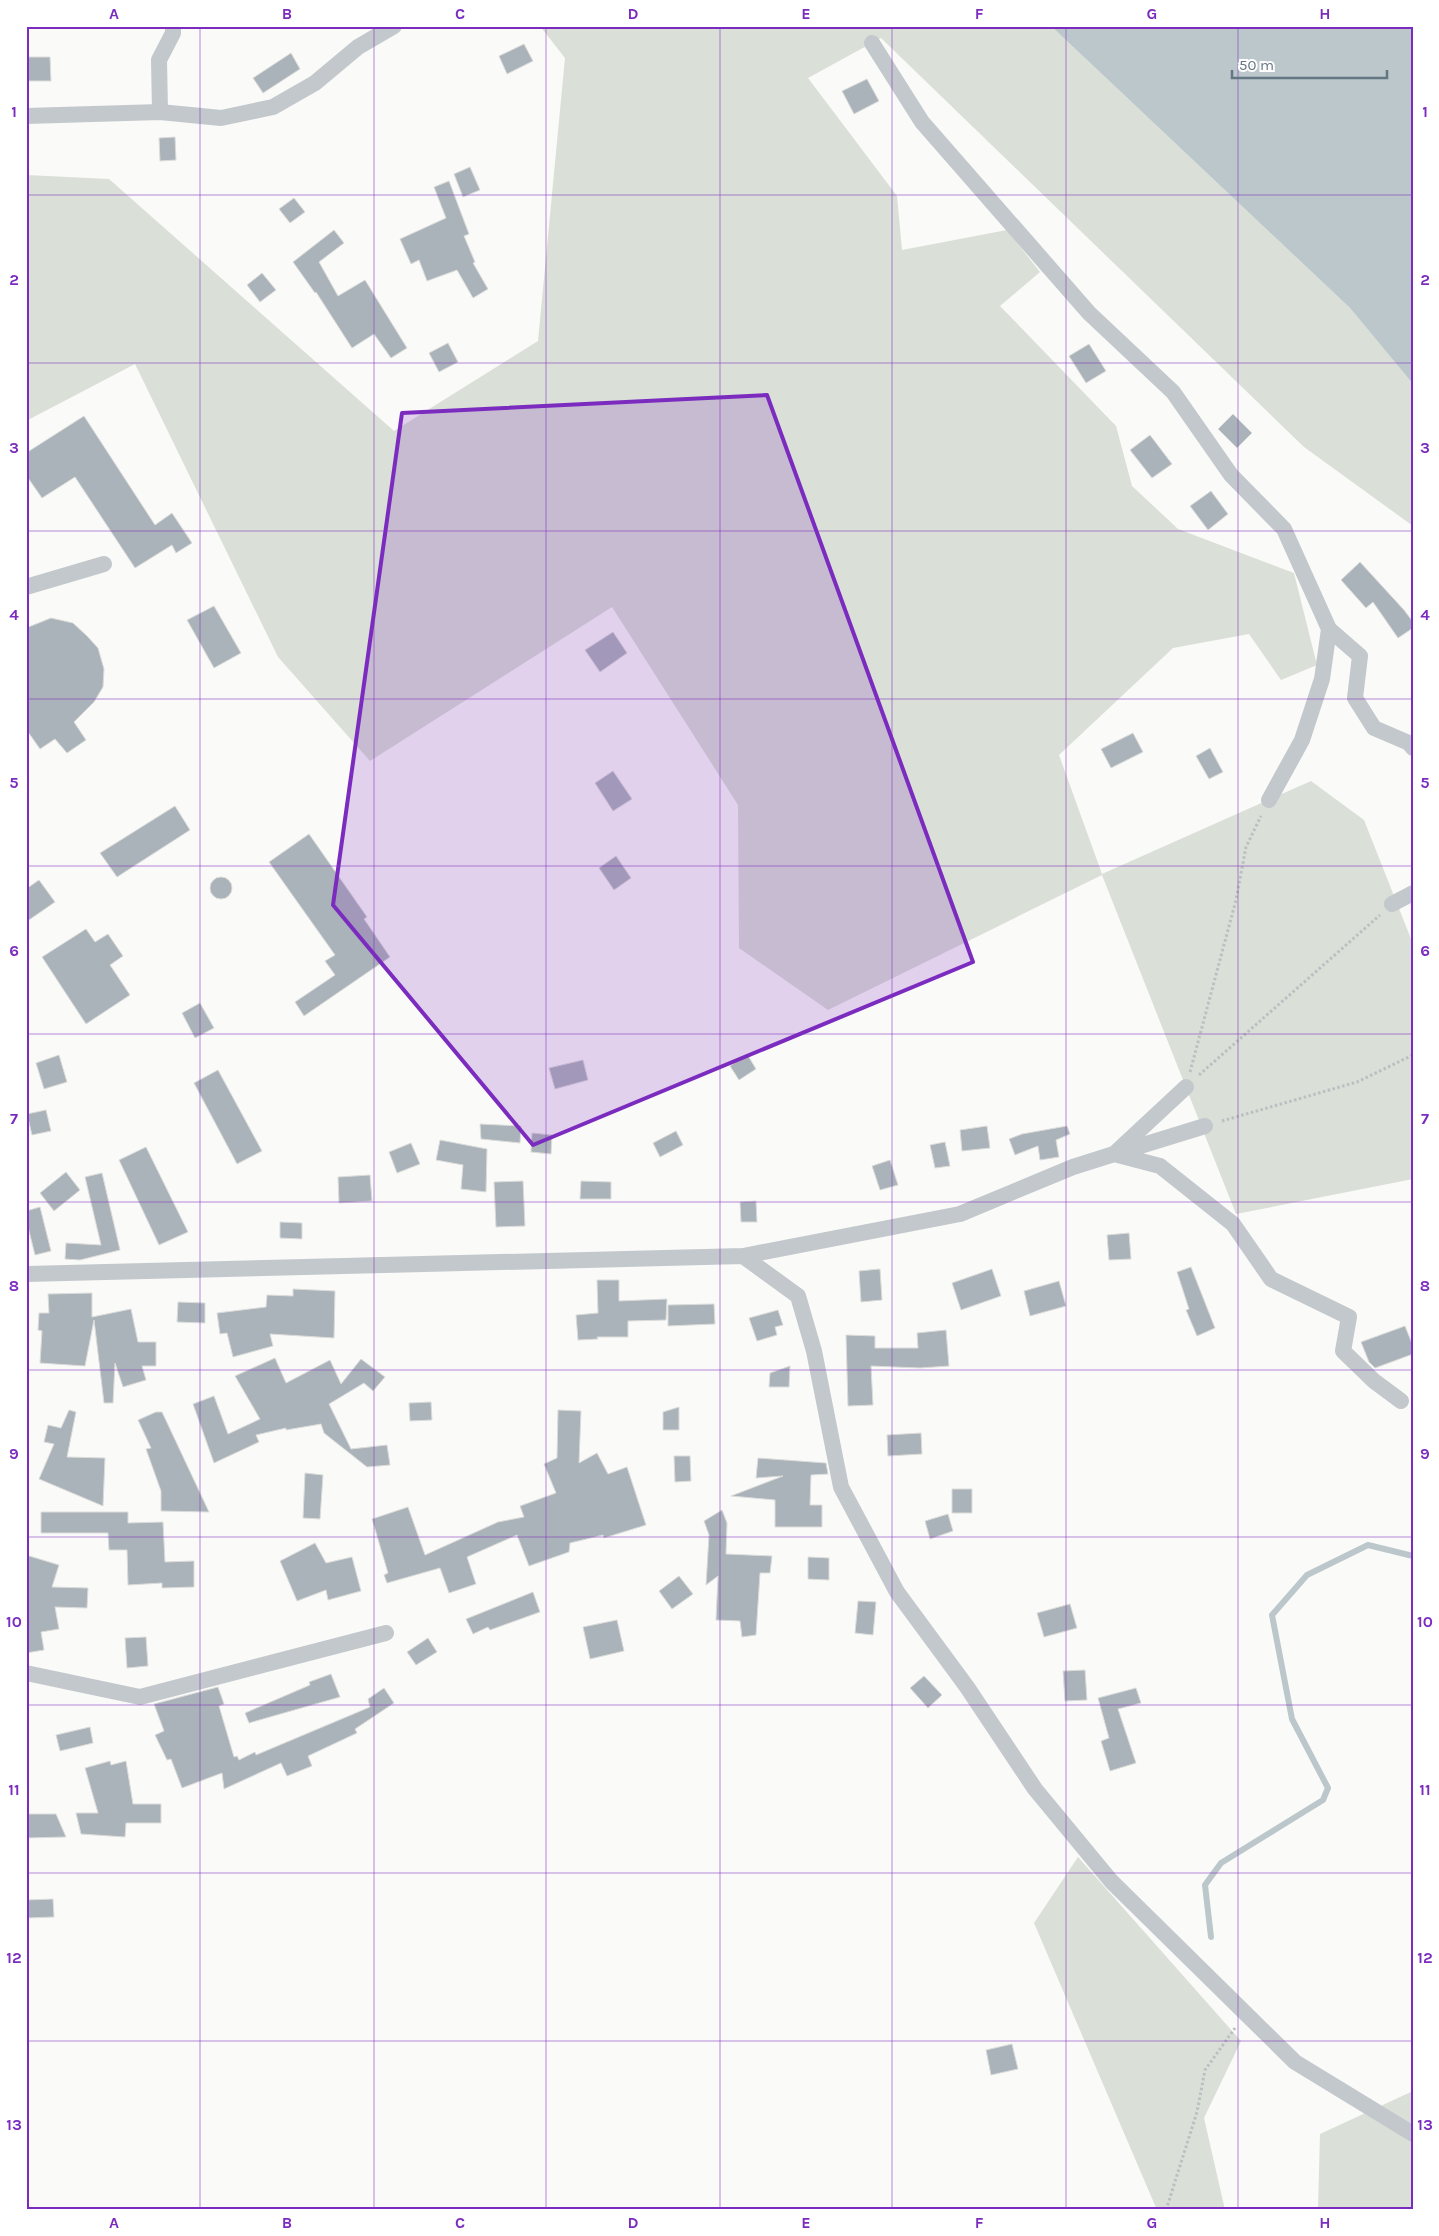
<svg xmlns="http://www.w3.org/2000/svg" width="1439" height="2236" font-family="Karla,sans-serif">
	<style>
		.green { fill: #dadfd7 }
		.water { fill: #bbc7cb }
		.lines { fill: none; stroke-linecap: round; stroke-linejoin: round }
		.stream { stroke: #bbc7cb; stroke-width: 6 }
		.building { fill: #aab3b9; stroke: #dcdcda }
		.path { stroke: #bbbfc2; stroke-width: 3; stroke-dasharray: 2.5 2.5; stroke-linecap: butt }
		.street { stroke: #c3c8cc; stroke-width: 16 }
		.marked { fill: #7b2cbf; fill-opacity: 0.2; stroke: #7b2cbf; stroke-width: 4; stroke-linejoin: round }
		.grid { fill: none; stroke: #7b2cbf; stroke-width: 1; stroke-opacity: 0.55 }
		.neatline { fill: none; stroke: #7b2cbf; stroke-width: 2 }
		.grid-label { font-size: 16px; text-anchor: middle; font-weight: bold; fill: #7b2cbf }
	</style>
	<rect width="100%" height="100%" fill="#fafaf8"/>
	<!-- green -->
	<path class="green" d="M540,26H1051L1350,308L1413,384V526L1304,447L881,38L808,78L897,196L902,250L1007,230L1040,272L1000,306L1116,426L1132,486L1178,529L1294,573L1317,665L1281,680L1249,634L1173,648L1059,755L1102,874L1311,781L1364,820L1413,944V1179L1236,1214L1102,875L828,1010L739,948L738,805L612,607L370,761L278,657L135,364L26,421V175L109,179L394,431L538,341L565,58Z
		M1078,1857L1241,2041L1204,2118L1225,2210H1157L1034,1923Z
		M1413,2091V2210H1318L1320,2134Z"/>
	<!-- water -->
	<path class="water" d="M1051,26H1413V384L1350,308Z"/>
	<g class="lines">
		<!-- stream -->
		<path class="stream" d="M1211,1937L1205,1885L1221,1863L1323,1800L1328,1788L1292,1719L1272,1615L1307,1575L1368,1545L1413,1556"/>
	</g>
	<!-- building -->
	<path class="building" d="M524,44L533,61L507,74L499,56Z
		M291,53L300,69L263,93L253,78Z
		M26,57H50L51,81H26Z
		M867,79L879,101L854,114L842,91Z
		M175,137L176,160L160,161L159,138Z
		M470,167L480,190L463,197L454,174Z
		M449,181L469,234L464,236L475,262L473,263L488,289L473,298L457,270L427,281L419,260L411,264L400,239L446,218L434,187Z
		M294,198L305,212L290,223L279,209Z
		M334,230L344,243L319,262L338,296L365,280L407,348L391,358L374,334L352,348L316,292L315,293L293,262Z
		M262,273L276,290L260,302L247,285Z
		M448,343L458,362L439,372L429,353Z
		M1089,344L1106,371L1086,383L1069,356Z
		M1233,414L1252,433L1237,448L1218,429Z
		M84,416L155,525L172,513L192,543L176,553L172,545L135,568L75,477L42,498L26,475V453Z
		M1150,435L1172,464L1152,478L1130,450Z
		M1211,491L1228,514L1208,530L1190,506Z
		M1360,562L1404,610L1413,622V628L1398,638L1373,602L1366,608L1341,580Z
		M214,606L241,653L214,668L187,620Z
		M51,618L73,623L87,636L98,648L104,669L103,687L94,702L74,722L86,740L67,753L55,739L40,749L26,729V628Z
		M613,632L627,653L600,672L585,650Z
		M1133,733L1143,752L1111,768L1101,749Z
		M1210,748L1223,772L1209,779L1196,756Z
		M613,771L632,799L613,811L595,783Z
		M175,806L190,830L117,877L100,853Z
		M309,834L367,917L364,919L390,957L304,1016L295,1002L335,975L325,961L335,955L269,862Z
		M616,856L631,878L614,890L599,868Z
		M210 888a11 11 0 1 1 22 0a11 11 0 1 1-22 0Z
		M39,880L55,902L26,922V889Z
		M86,929L95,942L108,934L123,956L110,965L130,995L86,1024L42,957Z
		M200,1003L214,1028L195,1038L182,1013Z
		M747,1054L756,1069L739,1080L730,1066Z
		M59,1055L67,1082L44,1089L36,1063Z
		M583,1060L588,1080L555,1089L549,1068Z
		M218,1070L262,1151L237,1164L194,1083Z
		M46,1110L51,1131L32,1135L27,1114Z
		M480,1124L521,1126L520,1143L481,1139Z
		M987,1126L990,1148L962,1151L960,1130Z
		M1067,1126L1070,1134L1056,1140L1059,1157L1040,1160L1038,1146L1015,1155L1009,1139L1022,1134Z
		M676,1131L683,1145L660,1157L653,1143Z
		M532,1133L552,1135L551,1154L531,1152Z
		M440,1140L487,1149L486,1192L461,1189L463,1165L436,1160Z
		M945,1142L950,1166L935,1168L930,1145Z
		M411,1143L420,1164L397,1173L389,1152Z
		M146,1147L188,1232L159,1245L119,1160Z
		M890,1160L898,1185L880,1190L872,1166Z
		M66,1172L80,1190L54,1211L40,1193Z
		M102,1173L120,1250L80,1260L65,1259L66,1243L101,1245L85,1177Z
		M370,1175L372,1201L339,1203L338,1177Z
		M523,1181L525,1226L496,1227L494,1182Z
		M581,1181L611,1182V1199H580Z
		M756,1201L757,1222H741L740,1202Z
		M40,1207L51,1251L35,1255L26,1219V1211Z
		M280,1222L302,1223V1239L280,1238Z
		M1129,1233L1131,1259L1109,1260L1107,1235Z
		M1191,1267L1215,1328L1197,1336L1186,1310L1189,1309L1177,1272Z
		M880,1269L882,1300L861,1302L859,1271Z
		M992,1269L1001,1296L961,1310L952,1283Z
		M597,1280H619V1301L667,1299L666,1320L628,1321V1337H597L598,1339L578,1340L576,1315L598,1313Z
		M1059,1281L1066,1306L1030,1316L1024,1291Z
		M293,1289L335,1291L334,1338L270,1334L273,1346L233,1357L227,1333L220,1334L217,1313L266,1307L267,1295L293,1296Z
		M92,1293V1317L131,1309L138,1342H156V1366H142L146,1380L123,1387L115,1363L113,1403H104L94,1320L85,1366L40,1363L42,1331L38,1330L39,1313H49L48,1294Z
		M178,1302L205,1303V1323L177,1322Z
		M714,1304L715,1324L668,1326V1305Z
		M778,1310L783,1325L775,1327L777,1335L757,1341L749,1318Z
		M1405,1326L1413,1346V1354L1375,1368L1369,1362L1361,1342Z
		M946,1330L949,1366L920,1368L871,1366L873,1405L848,1406L846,1335L875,1336V1348H918L917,1333Z
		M275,1358L286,1383L330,1360L341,1384L361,1359L385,1377L373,1391L364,1383L329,1404L351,1449L387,1445L390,1465L367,1467L324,1433L321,1424L286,1430V1428L256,1435L259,1442L214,1463L193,1404L214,1396L228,1434L260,1419L235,1376Z
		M790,1366L789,1387H769L770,1373Z
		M431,1402L432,1420L410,1421L409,1403Z
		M679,1407V1430H663V1412Z
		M69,1410L76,1412L67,1457L105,1458L103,1506L39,1479L54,1444L44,1442L48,1425L61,1428Z
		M558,1410L581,1411L579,1463L597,1453L608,1474L627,1467L646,1525L604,1538L603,1535L570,1543L569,1552L529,1566L517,1535L467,1557L476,1584L449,1593L440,1568L387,1583L384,1575L388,1573L372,1519L408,1507L425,1555L498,1522L524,1517L520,1506L556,1493L544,1464L557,1458Z
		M156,1412H162L209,1512L161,1511V1491L146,1449L151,1448L138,1420Z
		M921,1433L922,1454L888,1456L887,1435Z
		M674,1456H690L691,1481L675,1482Z
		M758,1458L826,1463L828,1474L811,1475L810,1505H822V1527H775V1500L731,1496L783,1476L756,1478Z
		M305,1473L323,1475L320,1519L303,1518Z
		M952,1489H972V1513H952Z
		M722,1510L727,1523L726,1554L772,1556L770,1573H760L756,1635L742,1637L740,1621L716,1620L718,1576L706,1585L709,1535L704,1521Z
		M41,1512H128V1523L163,1522L165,1562L194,1561V1587L162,1588V1583L128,1585L127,1550H109L108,1533H41Z
		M948,1514L953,1531L930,1539L925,1521Z
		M315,1543L326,1563L352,1557L361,1591L328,1600L326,1590L297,1601L280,1561Z
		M26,1555L59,1565L52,1587L88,1588L87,1608L55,1607L59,1629L41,1632L44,1650L26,1653Z
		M808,1557L829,1558V1580L808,1579Z
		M679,1576L693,1594L672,1609L659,1591Z
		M533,1592L540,1612L490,1630L488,1627L473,1634L466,1619Z
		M858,1601L876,1602L873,1635L855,1633Z
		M1070,1604L1077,1628L1044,1637L1037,1613Z
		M617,1620L624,1651L590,1659L583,1627Z
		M146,1637L148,1666L127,1668L125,1638Z
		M428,1638L437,1652L416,1665L407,1652Z
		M1085,1670L1087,1700L1065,1701L1063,1671Z
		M331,1674L340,1697L249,1723L245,1713L310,1685L309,1682Z
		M924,1676L942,1695L928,1708L910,1688Z
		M218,1687L224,1704L219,1706L234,1757L237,1756L239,1760L255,1752L256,1755L370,1707L368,1699L384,1688L394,1703L355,1729L357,1733L308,1756L312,1766L287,1776L281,1763L224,1789L222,1773L182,1788L171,1759L167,1760L155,1735L164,1731L154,1704Z
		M1136,1688L1141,1703L1118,1709L1136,1763L1110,1771L1101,1741L1109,1738L1098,1698Z
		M90,1727L93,1743L60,1751L56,1735Z
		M110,1761L111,1765L126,1761L133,1804H161V1823H126L125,1837L81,1834L76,1813H98L85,1768Z
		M26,1814H56L66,1837L26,1838Z
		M53,1899L54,1917L27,1918L26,1900Z
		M1012,2044L1018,2069L991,2075L986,2050Z"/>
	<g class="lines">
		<!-- path -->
		<path class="path" d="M1190,1072L1236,900L1246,847L1261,816
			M1199,1075L1380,915
			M1222,1121L1357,1082L1413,1055
			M1166,2210L1197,2112L1205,2070L1235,2028"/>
		<!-- street -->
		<path class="street" d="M872,43L922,122L1089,313L1173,392L1231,475L1284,529L1329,629L1322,679L1302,740L1269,800
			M160,112L159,60L173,33V26
			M26,116L160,112L221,118L273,107L315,83L358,47L394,26
			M26,587L104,564
			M1329,629L1360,656L1355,698L1374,728L1409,743L1413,748
			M1392,904L1413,893
			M1205,1126L1114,1154L1160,1166L1233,1224L1271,1279L1349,1317L1343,1351L1374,1381L1401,1401
			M743,1256L798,1296L814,1351L841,1487L897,1592L967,1687L1035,1789L1111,1881L1295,2062L1413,2134
			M26,1274L743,1256L960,1214L1073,1167L1114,1154L1186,1087
			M26,1673L140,1697L386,1633"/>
	</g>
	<!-- marked area -->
	<path class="marked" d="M767,395L973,962L533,1145L333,905L402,413Z"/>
	<!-- grid -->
	<path class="grid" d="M200,26V2210M374,26V2210M546,26V2210M720,26V2210M892,26V2210M1066,26V2210M1238,26V2210M26,195H1413M26,363H1413M26,531H1413M26,699H1413M26,866H1413M26,1034H1413M26,1202H1413M26,1370H1413M26,1537H1413M26,1705H1413M26,1873H1413M26,2041H1413"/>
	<!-- border -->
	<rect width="1439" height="2236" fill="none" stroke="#ffffff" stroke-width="55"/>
	<!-- scale -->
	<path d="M1232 70v8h155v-8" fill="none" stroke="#657683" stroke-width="2.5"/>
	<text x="1239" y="70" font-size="15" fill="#657683" stroke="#ffffff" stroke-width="4" paint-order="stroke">50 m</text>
	<rect x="28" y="28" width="1384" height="2180" class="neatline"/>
	<g class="grid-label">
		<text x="114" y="19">A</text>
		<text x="287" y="19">B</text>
		<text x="460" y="19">C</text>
		<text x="633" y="19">D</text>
		<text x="806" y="19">E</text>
		<text x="979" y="19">F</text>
		<text x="1152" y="19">G</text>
		<text x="1325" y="19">H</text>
		<text x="14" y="117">1</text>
		<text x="1425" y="117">1</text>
		<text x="14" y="285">2</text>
		<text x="1425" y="285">2</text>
		<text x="14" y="453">3</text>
		<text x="1425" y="453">3</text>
		<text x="14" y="620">4</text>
		<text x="1425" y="620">4</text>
		<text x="14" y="788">5</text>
		<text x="1425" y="788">5</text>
		<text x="14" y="956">6</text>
		<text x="1425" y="956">6</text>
		<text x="14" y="1124">7</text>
		<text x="1425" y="1124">7</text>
		<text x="14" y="1291">8</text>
		<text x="1425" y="1291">8</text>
		<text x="14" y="1459">9</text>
		<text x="1425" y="1459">9</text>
		<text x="14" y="1627">10</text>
		<text x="1425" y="1627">10</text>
		<text x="14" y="1795">11</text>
		<text x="1425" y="1795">11</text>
		<text x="14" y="1963">12</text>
		<text x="1425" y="1963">12</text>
		<text x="14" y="2130">13</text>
		<text x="1425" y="2130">13</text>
		<text x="114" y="2228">A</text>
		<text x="287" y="2228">B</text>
		<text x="460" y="2228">C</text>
		<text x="633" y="2228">D</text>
		<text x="806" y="2228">E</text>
		<text x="979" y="2228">F</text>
		<text x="1152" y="2228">G</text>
		<text x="1325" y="2228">H</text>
	</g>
</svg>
